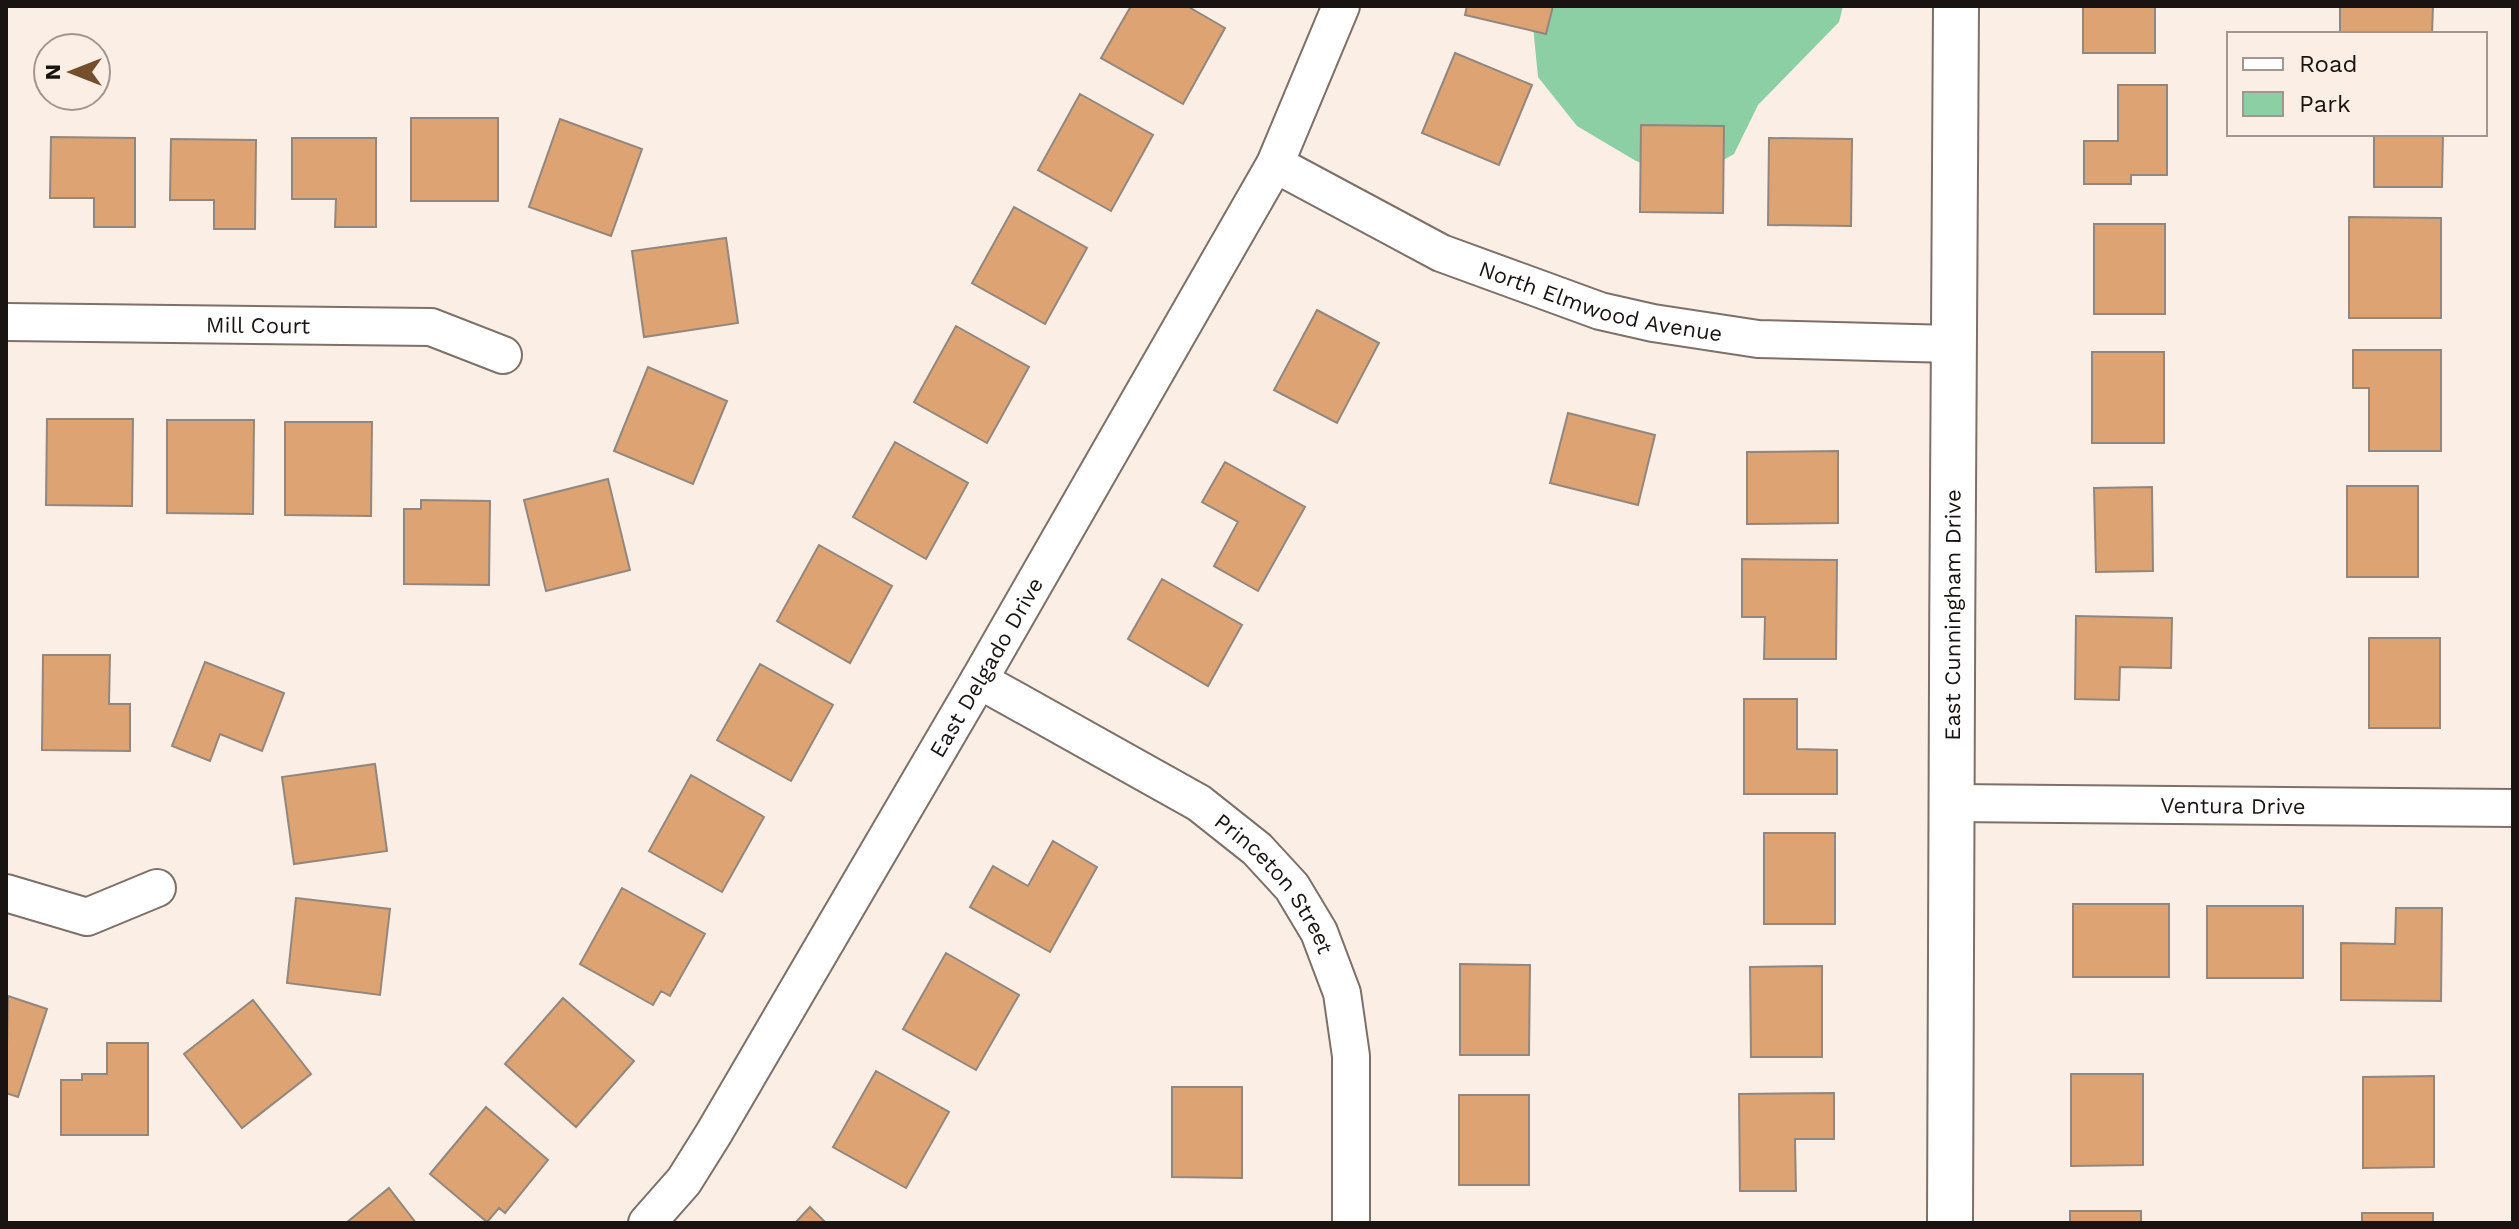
<svg xmlns="http://www.w3.org/2000/svg" width="2519" height="1229" font-family="'Work Sans',sans-serif">
	<style>
		.green { fill: #8dcfa4 }
		.building { fill: #dea372; stroke: #92877e; stroke-width: 2 }
		.lines { fill: none; stroke-linecap: round; stroke-linejoin: round }
		.minor-casing { stroke: #7c7068; stroke-width: 40 }
		.tertiary-casing { stroke: #7c7068; stroke-width: 48 }
		.minor { stroke: #fff; stroke-width: 36 }
		.tertiary { stroke: #fff; stroke-width: 44 }
		.labels { text-anchor: middle; stroke-width: 8; stroke-linejoin: round; paint-order: stroke }
		.street-label { font-size: 22px; fill: #191411; stroke: #fbeee4 }
	</style>
	<rect width="100%" height="100%" fill="#fbeee4"/>
	<!-- green -->
	<path class="green" d="M1531,6H1843L1839,22L1758,105L1734,154L1709,168V185L1636,161L1577,126L1538,77Z"/>
	<!-- building -->
	<path class="building" d="M1131,6H1187L1225,28L1183,104L1101,58Z
		M1467,6H1553L1546,34L1465,15Z
		M2083,6H2155V53H2083Z
		M2340,6H2433L2432,34H2340Z
		M1455,53L1532,85L1499,165L1422,133Z
		M2118,85H2167V175H2131V184H2084V141H2118Z
		M1080,94L1153,135L1111,211L1038,170Z
		M411,118H498V201H411Z
		M560,119L642,149L611,236L529,207Z
		M1641,125L1724,126L1723,213L1640,212Z
		M2374,134H2443L2442,187H2374Z
		M51,137L135,138V227H94V198H50Z
		M292,138H376V227H335L336,199H292Z
		M1769,138L1852,139L1851,226L1768,225Z
		M171,139L256,140L255,229H214V200H170Z
		M1014,207L1087,248L1045,324L972,283Z
		M2349,217L2441,218V318H2349Z
		M2094,224H2165V314H2094Z
		M726,238L738,323L644,337L632,251Z
		M1317,310L1379,343L1337,423L1274,390Z
		M956,326L1029,367L987,443L914,402Z
		M2353,350H2441V451H2369V388H2353Z
		M2092,352H2164V443H2092Z
		M648,367L727,401L693,484L614,451Z
		M1568,413L1655,435L1638,505L1550,483Z
		M47,419H133L132,506L46,505Z
		M167,420H254L253,514L167,513Z
		M285,422H372L371,516L285,515Z
		M895,442L968,483L926,559L853,517Z
		M1838,451V523L1747,524V452Z
		M1225,462L1305,507L1258,591L1214,566L1238,522L1202,502Z
		M608,479L630,570L546,591L524,500Z
		M2347,486H2418V577H2347Z
		M2152,487L2153,571L2096,572L2094,488Z
		M421,500L490,501L489,585L404,584V509H421Z
		M819,545L892,586L850,663L777,621Z
		M1742,559L1837,560L1836,659H1764L1765,617H1742Z
		M1162,579L1242,625L1208,686L1128,639Z
		M2076,616L2172,618L2171,668L2120,667L2119,700L2075,699Z
		M2369,638H2440V728H2369Z
		M43,655H110L109,704H130V751L42,750Z
		M205,662L284,693L262,751L220,734L210,761L172,746Z
		M760,664L833,705L791,781L717,740Z
		M1744,699H1797V749L1837,750V794H1744Z
		M375,764L387,851L294,864L282,777Z
		M691,775L764,817L722,892L649,851Z
		M1764,833H1835V924H1764Z
		M1053,841L1097,867L1050,952L970,907L993,866L1028,886Z
		M622,888L705,934L670,996L661,991L653,1005L580,964Z
		M296,898L390,909L380,995L287,983Z
		M2073,904H2169V977H2073Z
		M2207,906H2303V978H2207Z
		M2396,908H2442L2441,1001L2341,1000V943L2395,944Z
		M946,953L1019,995L976,1070L903,1029Z
		M1460,964L1530,965L1529,1055H1460Z
		M1822,966V1057H1751L1750,967Z
		M8,996L47,1009L18,1097L6,1093Z
		M563,998L634,1061L576,1127L505,1064Z
		M253,1000L311,1074L242,1128L184,1054Z
		M107,1043H148V1135H61V1080H82V1074H107Z
		M876,1071L949,1112L906,1188L833,1147Z
		M2071,1074H2143V1165L2071,1166Z
		M2434,1076V1167L2363,1168V1077Z
		M1172,1087H1242V1178L1172,1177Z
		M1834,1093V1139H1795L1796,1191H1740L1739,1094Z
		M1459,1095H1529V1185H1459Z
		M486,1107L548,1160L505,1213L499,1208L487,1222L430,1174Z
		M389,1188L416,1223H346Z
		M810,1207L826,1223H795Z
		M2070,1211H2141V1223H2070Z
		M2362,1213H2433V1223H2362Z"/>
	<g class="lines">
		<defs>
			<g id="minor">
				<path id="s1" d="M1275,164L1441,253L1600,311L1653,323L1758,339L1952,344"/>
				<path id="s2" d="M6,322L431,327L503,355"/>
				<path id="s3" d="M979,680L1199,803L1257,849L1292,887L1319,932L1342,993L1351,1056V1223"/>
				<path id="s4" d="M1953,803L2513,808"/>
				<path d="M6,893L87,917L157,888"/>
				<path id="s5" d="M647,1223L684,1181L714,1133L979,680L1275,164L1341,6"/>
			</g>
			<g id="tertiary">
				<path id="s6" d="M1950,1223C1953,817 1951,412 1956,6"/>
			</g>
		</defs>
		<!-- minor casing -->
		<use href="#minor" class="minor-casing"/>
		<!-- tertiary casing -->
		<use href="#tertiary" class="tertiary-casing"/>
		<!-- minor -->
		<use href="#minor" class="minor"/>
		<!-- tertiary -->
		<use href="#tertiary" class="tertiary"/>
	</g>
	<g class="labels">
		<!-- street labels -->
		<g class="street-label">
			<text dy="8" stroke="none"><textPath href="#s1" startOffset="356">North Elmwood Avenue</textPath></text>
			<text dy="8" stroke="none"><textPath href="#s2" startOffset="252">Mill Court</textPath></text>
			<text dy="8" stroke="none"><textPath href="#s6" startOffset="608">East Cunningham Drive</textPath></text>
			<text dy="8" stroke="none"><textPath href="#s5" startOffset="652">East Delgado Drive</textPath></text>
			<text dy="8" stroke="none"><textPath href="#s4" startOffset="280">Ventura Drive</textPath></text>
			<text dy="8" stroke="none"><textPath href="#s3" startOffset="364">Princeton Street</textPath></text>
		</g>
	</g>
	<!-- border -->
	<rect width="2519" height="1229" fill="none" stroke="#191411" stroke-width="16"/>
	<!-- legend -->
	<rect x="2227" y="32" width="260" height="104" fill="#fbeee4" stroke="#a19790" stroke-width="2"/>
	<rect x="2243" y="58" width="40" height="12" fill="#ffffff" stroke="#a19790" stroke-width="2"/>
	<text x="2299" y="72" font-size="24" fill="#191411">Road</text>
	<rect x="2243" y="92" width="40" height="24" fill="#8dcfa4" stroke="#a19790" stroke-width="2"/>
	<text x="2299" y="112" font-size="24" fill="#191411">Park</text>
	<!-- north arrow -->
	<g transform="translate(72 72) rotate(270)"><circle r="38" fill="#fbeee4" stroke="#a19790" stroke-width="2"/>
	<path d="M0-6L14 30L0 20L-14 30Z" fill="#754f2b"/>
	<text y="-12" font-size="22" font-weight="bold" text-anchor="middle" fill="#191411">N</text>
	</g>
</svg>
